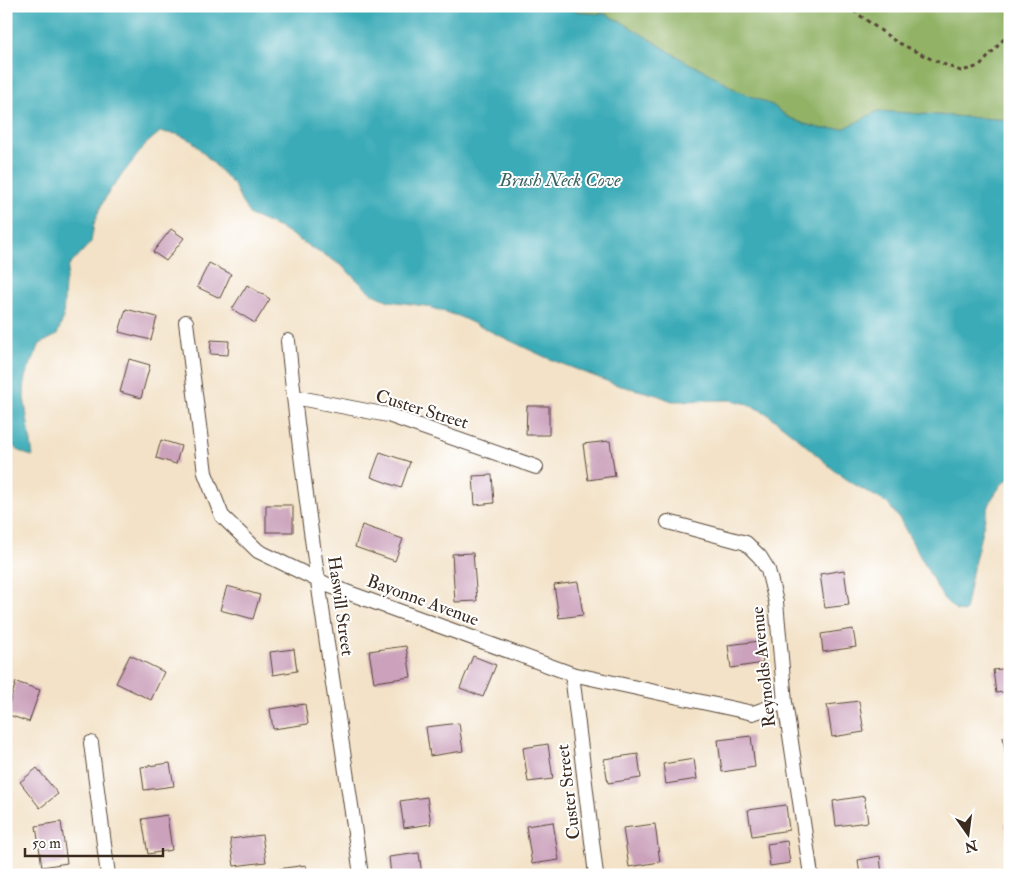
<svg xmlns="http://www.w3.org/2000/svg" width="1016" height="881" font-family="'IM FELL Double Pica',serif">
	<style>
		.forest { fill: #92b266; stroke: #666e42 }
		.water { fill: #3babb7; stroke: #3b6a6a }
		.building { fill: #cba1bb }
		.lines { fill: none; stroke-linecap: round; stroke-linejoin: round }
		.street-casing { stroke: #574637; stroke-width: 16 }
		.path { stroke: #574637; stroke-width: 3; stroke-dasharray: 4 4; stroke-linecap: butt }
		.street { stroke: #fff; stroke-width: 14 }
		.labels { text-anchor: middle; stroke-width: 4; stroke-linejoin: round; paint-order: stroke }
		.street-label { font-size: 18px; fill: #3b2a1e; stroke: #fff }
		.water-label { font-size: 19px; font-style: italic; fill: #3b6463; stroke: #fff }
	</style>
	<rect width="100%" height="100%" fill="#fff"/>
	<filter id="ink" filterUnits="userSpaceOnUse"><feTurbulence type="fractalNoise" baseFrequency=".02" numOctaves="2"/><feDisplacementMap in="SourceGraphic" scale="10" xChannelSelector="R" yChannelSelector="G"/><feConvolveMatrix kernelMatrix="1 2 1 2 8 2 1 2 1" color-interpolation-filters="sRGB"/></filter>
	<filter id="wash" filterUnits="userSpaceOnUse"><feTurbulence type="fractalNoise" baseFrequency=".0096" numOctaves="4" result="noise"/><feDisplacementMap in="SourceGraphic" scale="20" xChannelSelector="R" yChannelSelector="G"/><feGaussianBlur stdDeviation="1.12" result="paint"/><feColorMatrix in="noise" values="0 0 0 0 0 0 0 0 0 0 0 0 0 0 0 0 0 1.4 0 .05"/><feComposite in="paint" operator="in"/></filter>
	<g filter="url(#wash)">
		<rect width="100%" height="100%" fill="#f3e2c7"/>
		<!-- forest -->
		<path class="forest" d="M557,6H1010V120L878,111L845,128L823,129L804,124L788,117L772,105L736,90L704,70L688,63L622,22L605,14L585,13Z"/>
		<!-- water -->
		<path class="water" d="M6,6H557L585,13L605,14L622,22L688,63L704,70L736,90L772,105L788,117L804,124L823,129L845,128L878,111L1010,120V477L1001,485L991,500L985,518L972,573L965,612L956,611L943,598L899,518L887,503L852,483L835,471L794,435L766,413L748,404L731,400L672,401L654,394L617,385L547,358L458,316L425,306L389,301L371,293L343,267L330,258L313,249L284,230L250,215L241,201L234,185L192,141L177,134L160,132L146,144L110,190L101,206L94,224L91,242L69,266L65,284L63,319L57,335L40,344L25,377L24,397L33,456C21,454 12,447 6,437Z"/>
		<g id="blocks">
			<!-- building -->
			<path class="building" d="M171,229L184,238L166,261L153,252Z
				M209,263L231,274L220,298L197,287Z
				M247,285L270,299L255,323L232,309Z
				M126,309L157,317L151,340L119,332Z
				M211,340L229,341L228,355L210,354Z
				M129,359L150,365L141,398L120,392Z
				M527,406H549V435H526Z
				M161,440L181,446L176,464L156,458Z
				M610,441L615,476L588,480L583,444Z
				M380,452L410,462L401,488L371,477Z
				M492,475L494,503L475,505L473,476Z
				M266,505H293V532H266Z
				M362,525L403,539L395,561L355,547Z
				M473,553L477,601L455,602L452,554Z
				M844,570L849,605L825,608L820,574Z
				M578,582L583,615L559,618L554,585Z
				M227,586L260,595L253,619L220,610Z
				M1010,590V622L1008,623L1006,591Z
				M853,629L856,647L823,652L821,634Z
				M760,641L763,663L731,668L728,645Z
				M406,646L411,677L374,682L369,651Z
				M294,649L297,671L273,675L270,652Z
				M130,655L164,672L151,700L116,683Z
				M473,656L496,665L483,697L460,688Z
				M1010,668V691L996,693L993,670Z
				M16,682L40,690L29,722L6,714Z
				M859,701L864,732L832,737L827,705Z
				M305,704L308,724L273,729L270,709Z
				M459,723L463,751L430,756L426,727Z
				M751,736L755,767L722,772L718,740Z
				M1010,736V774L1009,775L1003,737Z
				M548,744L553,779L528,782L523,748Z
				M638,754L641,778L608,783L604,759Z
				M694,759L697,779L666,784L663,764Z
				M170,763L174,786L144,790L141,767Z
				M37,768L58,794L40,808L20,782Z
				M864,796L868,822L836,826L833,801Z
				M427,797L431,824L404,828L400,801Z
				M786,805L789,830L752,836L748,810Z
				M167,815L172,850L148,854L142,819Z
				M61,822L67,863L42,867L36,826Z
				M553,822L559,860L532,864L526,826Z
				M1010,822V848H1009L1005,823Z
				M655,824L660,862L629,867L623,828Z
				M262,835L266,862L234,866L230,839Z
				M787,841L790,863L770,866L767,844Z
				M419,853L422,875H391L389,857Z
				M880,856L882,875H860L858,860Z
				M306,865L307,875H279L278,869Z"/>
		</g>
	</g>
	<g filter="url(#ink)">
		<use href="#blocks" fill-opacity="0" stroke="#574637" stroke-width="1"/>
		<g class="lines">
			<defs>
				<path id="street" d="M186,322L205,473L222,516L258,551L330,586L572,674L753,713L785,702
					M288,341C306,520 336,697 361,875
					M294,397L388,415L536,467
					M668,522L746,543L760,557L768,570L776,602L785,702L811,875
					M572,674L596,875
					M91,743L108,875"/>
			</defs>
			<!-- street casing -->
			<use href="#street" class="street-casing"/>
			<!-- path -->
			<path class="path" d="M847,6L895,41L931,59L961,71L980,66L1010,32"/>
			<!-- street -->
			<use href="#street" class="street"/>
		</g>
	</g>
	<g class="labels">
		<!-- street labels -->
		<g class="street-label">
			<text transform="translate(422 409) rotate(17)" y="6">Custer Street</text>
			<text transform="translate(423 600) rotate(20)" y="6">Bayonne Avenue</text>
			<text transform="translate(341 606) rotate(82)" y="6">Haswill Street</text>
			<text transform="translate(763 667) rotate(-96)" y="6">Reynolds Avenue</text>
			<text transform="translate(568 792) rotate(-97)" y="6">Custer Street</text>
		</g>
		<!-- water labels -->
		<g class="water-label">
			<text x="560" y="186">Brush Neck Cove</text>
		</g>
	</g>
	<!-- margin -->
	<rect width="1016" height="881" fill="none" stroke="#fff" stroke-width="25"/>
	<!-- north arrow -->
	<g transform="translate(968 834) rotate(166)" stroke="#ffffff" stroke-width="4" paint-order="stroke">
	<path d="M0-4L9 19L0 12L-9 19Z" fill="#3b2a1e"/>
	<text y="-8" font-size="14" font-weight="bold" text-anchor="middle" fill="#3b2a1e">N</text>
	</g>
	<!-- scale -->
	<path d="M25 848v8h138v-8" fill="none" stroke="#3b2a1e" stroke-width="2.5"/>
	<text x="32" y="848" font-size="15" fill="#3b2a1e" stroke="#ffffff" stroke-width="4" paint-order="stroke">50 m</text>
</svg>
